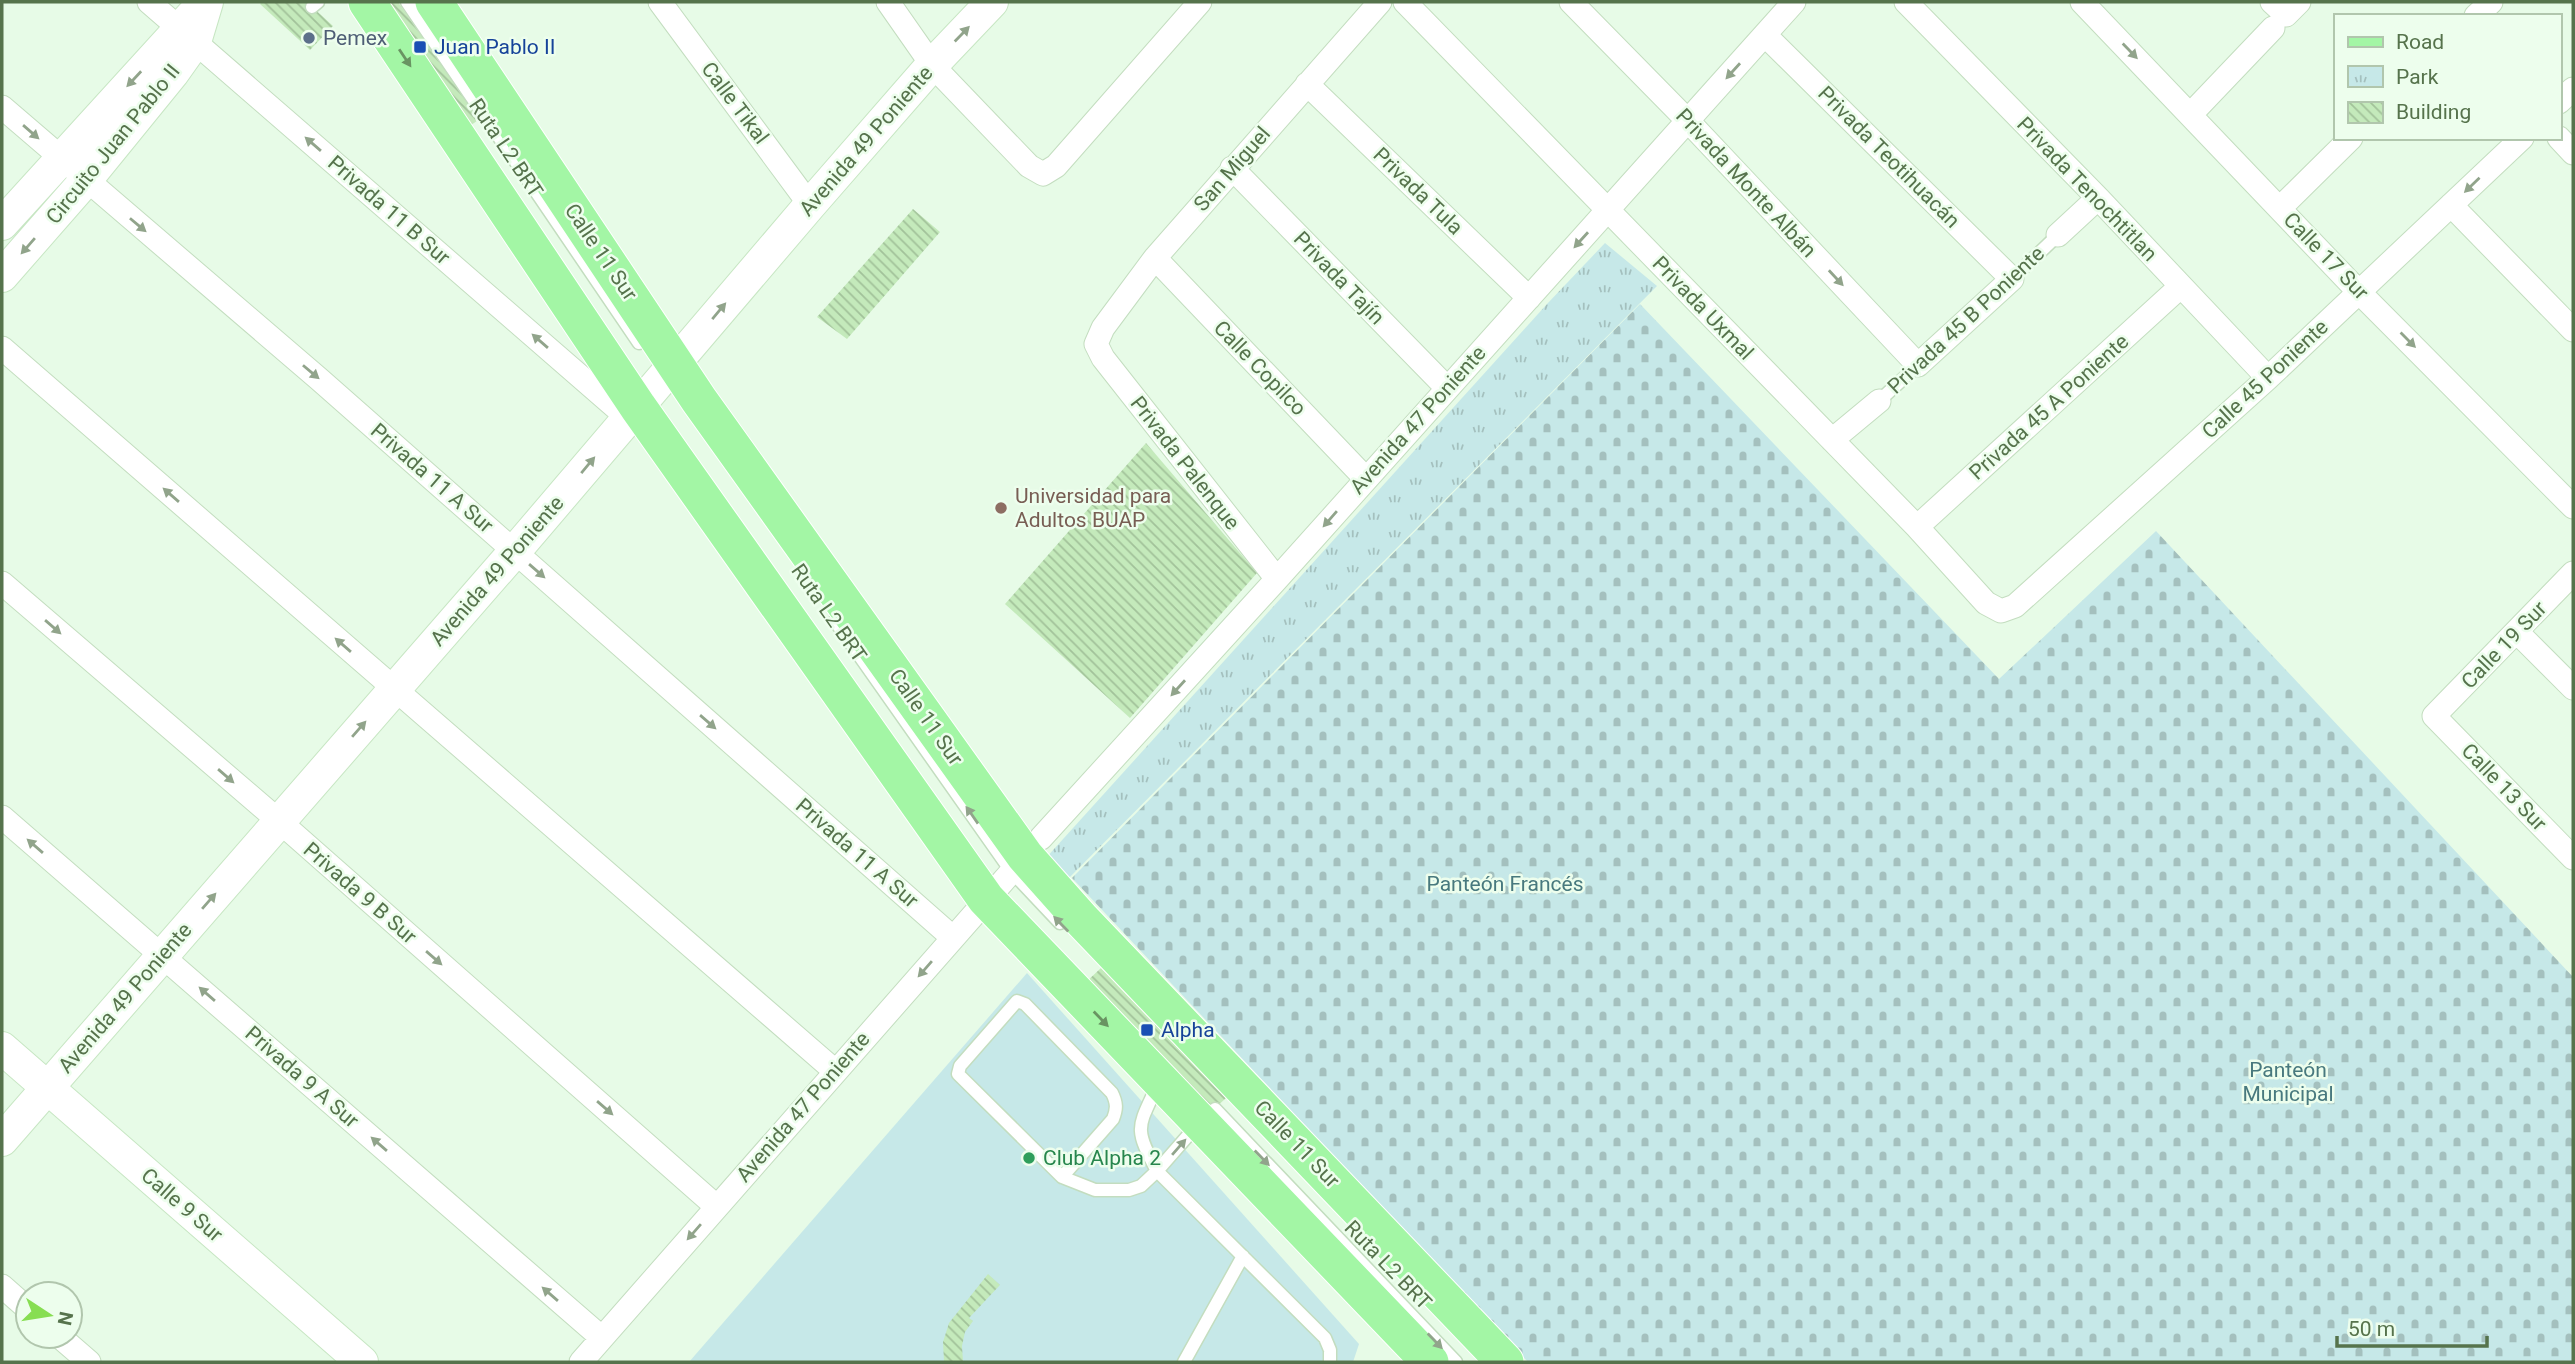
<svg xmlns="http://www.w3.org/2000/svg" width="2575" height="1364" font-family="Roboto,sans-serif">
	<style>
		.grass { fill: #c6e8e8 }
		.cemetery { fill: url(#cemetery-stones) }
		.park { fill: url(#park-tufts) }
		.building { fill: url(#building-back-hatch) }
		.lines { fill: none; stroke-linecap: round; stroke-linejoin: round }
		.lane-casing { stroke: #c3ddbf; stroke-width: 15 }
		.street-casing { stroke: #c3ddbf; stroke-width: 25 }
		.secondary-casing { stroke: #c7e6c3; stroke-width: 34 }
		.primary-casing { stroke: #fff; stroke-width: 39 }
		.lane { stroke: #fff; stroke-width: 12 }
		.street { stroke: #fff; stroke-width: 23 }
		.secondary { stroke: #fff; stroke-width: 32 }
		.primary { stroke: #a3f6a5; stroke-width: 37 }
		.oneway { fill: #91a48b }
		.oneway2 { fill: #699462 }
		.service-dot { fill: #5c6f8a; stroke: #edfeed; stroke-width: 2.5 }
		.transit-dot { fill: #1a4fb4; stroke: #edfeed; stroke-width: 2.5 }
		.education-dot { fill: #8d6e63; stroke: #edfeed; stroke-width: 2.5 }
		.leisure-dot { fill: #2e9e5b; stroke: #edfeed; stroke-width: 2.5 }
		.labels { text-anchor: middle; stroke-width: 5; stroke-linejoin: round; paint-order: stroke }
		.service-label { font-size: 21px; fill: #4e5e75; stroke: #edfeed; text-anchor: start }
		.transit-label { font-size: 21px; fill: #164399; stroke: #edfeed; text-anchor: start }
		.street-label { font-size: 21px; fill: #56734c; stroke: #edfeed }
		.education-label { font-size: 21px; fill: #785e54; stroke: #edfeed; text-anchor: start }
		.park-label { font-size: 21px; fill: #48797e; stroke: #edfeed }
		.leisure-label { font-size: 21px; fill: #27864d; stroke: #edfeed; text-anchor: start }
	</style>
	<defs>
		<pattern id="cemetery-stones" width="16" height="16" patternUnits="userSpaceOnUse" patternTransform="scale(1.75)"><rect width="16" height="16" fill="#c6e8e8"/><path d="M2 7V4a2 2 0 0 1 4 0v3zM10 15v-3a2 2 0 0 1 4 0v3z" fill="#a4c0be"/></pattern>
		<pattern id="park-tufts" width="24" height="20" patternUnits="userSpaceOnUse" patternTransform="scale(1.75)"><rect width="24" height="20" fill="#c6e8e8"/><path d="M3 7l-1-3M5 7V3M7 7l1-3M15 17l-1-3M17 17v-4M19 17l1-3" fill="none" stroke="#a4c0be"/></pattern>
		<pattern id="building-back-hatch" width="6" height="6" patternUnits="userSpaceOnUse" patternTransform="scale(1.75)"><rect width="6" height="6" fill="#c4eabb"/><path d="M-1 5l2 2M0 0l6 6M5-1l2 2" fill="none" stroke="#a2c29a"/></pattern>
	</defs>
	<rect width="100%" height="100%" fill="#e7fbe7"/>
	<!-- grass -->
	<path class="grass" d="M1027,973L1359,1344L1353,1362H689Z"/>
	<!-- cemetery -->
	<path class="cemetery" d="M1640,304L1999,679L2156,531L2573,977V1362H1528L1072,878Z"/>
	<!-- park -->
	<path class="park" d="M1605,243L1657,286L1061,886L1045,859L1547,304Z"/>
	<!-- building -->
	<path class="building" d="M262,2H307L333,26L310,50L260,4Z
		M372,2H398L480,119L462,131Z
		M913,209L940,232L847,339L817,317Z
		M1146,443L1257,573L1130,718L1005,604Z
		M1101,968L1226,1098L1211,1112L1085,983Z
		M988,1274L1000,1285L969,1318L973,1321L965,1332L962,1346L963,1362H944L943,1342L949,1323Z"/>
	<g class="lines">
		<defs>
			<path id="lane" d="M407,2L639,343
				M312,7L318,2
				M2012,279L2058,235
				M1879,401L1918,365
				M835,621L1011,871L1060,923
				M1158,1084C1138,1128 1133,1126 1157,1171L1325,1338L1330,1350V1362
				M1215,1109L1456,1362
				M1062,1177L1113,1119C1117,1109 1117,1103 1112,1093L1025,1004L1017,1001L960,1066L958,1074L1062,1177L1095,1190H1129L1141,1186L1157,1171L1199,1123
				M1184,1362L1243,1256"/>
			<path id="street" d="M149,2L628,418
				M660,2L810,205
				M888,2L932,65L1029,166L1043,174L1056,166L1200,2
				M1405,2L1917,527L1986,603L2001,611L2015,606L2268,378L2522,138
				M1571,2L1688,121L1918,365L2012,279L1765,35
				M1906,2L2098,198L2268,378
				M2082,2L2359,292L2573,507
				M2272,2L2286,15L2299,2
				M2476,16L2491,2
				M1307,84L1529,298
				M2559,102L2573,89
				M2,107L319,379L952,937
				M2190,115L2273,28
				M2559,138L2573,153
				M1232,168L1447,388
				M2451,205L2573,330
				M2280,208L2351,138
				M2058,235L2098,198
				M1155,258L1366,479
				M2,348L835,1071
				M1832,440L1879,401
				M1917,527L2180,287
				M2573,573L2434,716L2573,858
				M1277,579L1103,358L1096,344L1103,328L1155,258L1380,2
				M2,583L279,821L717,1207
				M2517,632L2573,688
				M2,817L602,1338
				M1041,838L1277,579L1794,2
				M2,1286L28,1309
				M59,1336L89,1362
				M581,1362L1027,854"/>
			<path id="secondary" d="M2,224L197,10
				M2,276L86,180L173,73L195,42L207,2
				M2,1048L362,1362
				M2,1140L515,551L810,205L932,65L992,2"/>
			<path id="primary" d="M367,2L638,407L986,899L1430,1362
				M434,2L699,400L1025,856L1081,919L1505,1362"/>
		</defs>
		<!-- lane casing -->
		<use href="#lane" class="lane-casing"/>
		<!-- street casing -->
		<use href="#street" class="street-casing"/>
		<!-- secondary casing -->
		<use href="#secondary" class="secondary-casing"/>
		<!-- primary casing -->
		<use href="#primary" class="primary-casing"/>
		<!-- lane -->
		<use href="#lane" class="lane"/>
		<!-- street -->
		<use href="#street" class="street"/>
		<!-- secondary -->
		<use href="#secondary" class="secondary"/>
		<!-- primary -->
		<use href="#primary" class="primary"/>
	</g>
	<!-- one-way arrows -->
	<defs><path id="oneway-solid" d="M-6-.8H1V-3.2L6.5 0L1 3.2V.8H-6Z" transform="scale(1.75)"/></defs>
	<g class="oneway">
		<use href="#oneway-solid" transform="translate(962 34) rotate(-46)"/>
		<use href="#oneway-solid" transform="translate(2130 51) rotate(46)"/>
		<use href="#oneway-solid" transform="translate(1733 71) rotate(132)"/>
		<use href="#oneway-solid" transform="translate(134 79) rotate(133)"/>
		<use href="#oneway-solid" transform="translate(31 132) rotate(41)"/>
		<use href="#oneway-solid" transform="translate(313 144) rotate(-139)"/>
		<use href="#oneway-solid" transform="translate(2472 185) rotate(136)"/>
		<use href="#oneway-solid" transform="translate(138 225) rotate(40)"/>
		<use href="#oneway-solid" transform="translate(1581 240) rotate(132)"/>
		<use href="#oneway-solid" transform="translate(28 246) rotate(131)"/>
		<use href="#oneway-solid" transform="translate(1836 278) rotate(47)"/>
		<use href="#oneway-solid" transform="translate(719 311) rotate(-50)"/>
		<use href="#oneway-solid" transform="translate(2408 340) rotate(45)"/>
		<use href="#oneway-solid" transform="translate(540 341) rotate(-139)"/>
		<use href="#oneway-solid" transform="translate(311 372) rotate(40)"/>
		<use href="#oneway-solid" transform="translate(588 465) rotate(-50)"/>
		<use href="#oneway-solid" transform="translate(171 495) rotate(-139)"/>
		<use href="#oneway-solid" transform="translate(1330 519) rotate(131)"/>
		<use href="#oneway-solid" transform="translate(537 571) rotate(41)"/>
		<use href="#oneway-solid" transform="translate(53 627) rotate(41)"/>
		<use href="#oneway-solid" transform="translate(343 645) rotate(-139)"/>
		<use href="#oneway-solid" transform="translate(1178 688) rotate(132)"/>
		<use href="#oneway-solid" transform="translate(708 722) rotate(41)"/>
		<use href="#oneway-solid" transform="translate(359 729) rotate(-49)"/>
		<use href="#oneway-solid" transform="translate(226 776) rotate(41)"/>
		<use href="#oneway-solid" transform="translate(972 815) rotate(-125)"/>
		<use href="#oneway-solid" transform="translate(35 846) rotate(-139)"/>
		<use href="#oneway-solid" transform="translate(209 901) rotate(-49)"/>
		<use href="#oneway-solid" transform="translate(1061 924) rotate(-134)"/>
		<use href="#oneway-solid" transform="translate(434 958) rotate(41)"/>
		<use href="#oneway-solid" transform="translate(925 969) rotate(131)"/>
		<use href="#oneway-solid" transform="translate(207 994) rotate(-139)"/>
		<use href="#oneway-solid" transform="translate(605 1108) rotate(41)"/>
		<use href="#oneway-solid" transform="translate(379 1144) rotate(-139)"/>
		<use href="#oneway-solid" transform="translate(1179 1147) rotate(-49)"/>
		<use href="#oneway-solid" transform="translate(1262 1158) rotate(46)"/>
		<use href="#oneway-solid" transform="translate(694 1232) rotate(131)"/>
		<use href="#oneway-solid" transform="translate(550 1294) rotate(-139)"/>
		<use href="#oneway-solid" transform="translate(1435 1341) rotate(46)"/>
	</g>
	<g class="oneway2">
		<use href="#oneway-solid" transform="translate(405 58) rotate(56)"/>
		<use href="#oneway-solid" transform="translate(1101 1019) rotate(46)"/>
	</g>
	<!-- markers -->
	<circle class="service-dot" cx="309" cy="38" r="7"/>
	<g class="transit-dot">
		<rect x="413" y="40" width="14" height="14" rx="3.5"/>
		<rect x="1140" y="1023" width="14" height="14" rx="3.5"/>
	</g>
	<circle class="education-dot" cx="1001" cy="508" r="7"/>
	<circle class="leisure-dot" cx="1029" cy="1158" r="7"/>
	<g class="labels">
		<!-- service labels -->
		<g class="service-label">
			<text x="323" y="45">Pemex</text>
		</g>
		<!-- transit labels -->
		<g class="transit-label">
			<text x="434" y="54">Juan Pablo II</text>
			<text x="1161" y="1037">Alpha</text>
		</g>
		<!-- street labels -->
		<g class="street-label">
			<text transform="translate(735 103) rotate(53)" y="7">Calle Tikal</text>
			<text transform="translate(866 141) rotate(-49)" y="7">Avenida 49 Poniente</text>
			<text transform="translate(113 144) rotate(-51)" y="7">Circuito Juan Pablo II</text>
			<text transform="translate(506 148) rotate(56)" y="7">Ruta L2 BRT</text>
			<text transform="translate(1889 157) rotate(45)" y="7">Privada Teotihuacán</text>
			<text transform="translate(1232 169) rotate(-49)" y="7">San Miguel</text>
			<text transform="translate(1746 183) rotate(47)" y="7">Privada Monte Albán</text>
			<text transform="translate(2087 189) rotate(46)" y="7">Privada Tenochtitlan</text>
			<text transform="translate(1418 191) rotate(44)" y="7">Privada Tula</text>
			<text transform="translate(389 210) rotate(41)" y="7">Privada 11 B Sur</text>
			<text transform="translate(601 252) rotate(56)" y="7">Calle 11 Sur</text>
			<text transform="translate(2326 256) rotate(46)" y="7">Calle 17 Sur</text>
			<text transform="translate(1339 278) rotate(46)" y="7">Privada Tajín</text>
			<text transform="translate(1703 308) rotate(46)" y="7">Privada Uxmal</text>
			<text transform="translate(1966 320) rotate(-43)" y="7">Privada 45 B Poniente</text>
			<text transform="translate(1260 368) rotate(46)" y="7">Calle Copilco</text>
			<text transform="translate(2265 379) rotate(-43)" y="7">Calle 45 Poniente</text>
			<text transform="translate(2049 407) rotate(-42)" y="7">Privada 45 A Poniente</text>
			<text transform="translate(1418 420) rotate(-48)" y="7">Avenida 47 Poniente</text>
			<text transform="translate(1185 463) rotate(52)" y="7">Privada Palenque</text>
			<text transform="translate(432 478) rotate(41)" y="7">Privada 11 A Sur</text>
			<text transform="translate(497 571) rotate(-49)" y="7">Avenida 49 Poniente</text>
			<text transform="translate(829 613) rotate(55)" y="7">Ruta L2 BRT</text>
			<text transform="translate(2504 645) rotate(-46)" y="7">Calle 19 Sur</text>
			<text transform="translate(926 717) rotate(55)" y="7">Calle 11 Sur</text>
			<text transform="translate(2504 787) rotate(46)" y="7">Calle 13 Sur</text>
			<text transform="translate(857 853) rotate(41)" y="7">Privada 11 A Sur</text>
			<text transform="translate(360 893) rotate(41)" y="7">Privada 9 B Sur</text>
			<text transform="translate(125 998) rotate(-49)" y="7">Avenida 49 Poniente</text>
			<text transform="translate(302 1077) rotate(41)" y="7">Privada 9 A Sur</text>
			<text transform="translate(803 1107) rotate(-49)" y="7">Avenida 47 Poniente</text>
			<text transform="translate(1297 1144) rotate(46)" y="7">Calle 11 Sur</text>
			<text transform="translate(182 1205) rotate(41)" y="7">Calle 9 Sur</text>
			<text transform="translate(1388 1265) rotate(46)" y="7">Ruta L2 BRT</text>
		</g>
		<!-- education labels -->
		<g class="education-label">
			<text x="1015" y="503">Universidad para<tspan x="1015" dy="24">Adultos BUAP</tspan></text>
		</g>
		<!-- park labels -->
		<g class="park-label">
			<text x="1505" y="891">Panteón Francés</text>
			<text x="2288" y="1077">Panteón<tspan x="2288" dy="24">Municipal</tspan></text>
		</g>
		<!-- leisure labels -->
		<g class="leisure-label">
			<text x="1043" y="1165">Club Alpha 2</text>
		</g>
	</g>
	<!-- border -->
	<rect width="2575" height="1364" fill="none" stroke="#56734c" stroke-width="7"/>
	<!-- legend -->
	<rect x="2334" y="14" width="228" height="126" fill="#edfeed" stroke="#b1c6ad" stroke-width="2"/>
	<rect x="2348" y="37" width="35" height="10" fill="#a3f6a5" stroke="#b1c6ad" stroke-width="2"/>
	<text x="2396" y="49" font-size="21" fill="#56734c">Road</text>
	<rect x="2348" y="66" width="35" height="21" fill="url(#park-tufts)" stroke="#b1c6ad" stroke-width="2"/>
	<text x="2396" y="84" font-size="21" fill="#56734c">Park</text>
	<rect x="2348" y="102" width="35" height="21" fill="url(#building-back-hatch)" stroke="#b1c6ad" stroke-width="2"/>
	<text x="2396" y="119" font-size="21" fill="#56734c">Building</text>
	<!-- north arrow -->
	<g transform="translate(49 1315) rotate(102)"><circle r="33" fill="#edfeed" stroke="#b1c6ad" stroke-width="2"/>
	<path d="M0-5L12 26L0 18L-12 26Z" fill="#87de52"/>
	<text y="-10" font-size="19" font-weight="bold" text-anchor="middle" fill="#56734c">N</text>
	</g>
	<!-- scale -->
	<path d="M2337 1336v10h150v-10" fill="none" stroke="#56734c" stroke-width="3.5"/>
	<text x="2348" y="1336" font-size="21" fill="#56734c" stroke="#edfeed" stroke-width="5" paint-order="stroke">50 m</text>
</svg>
